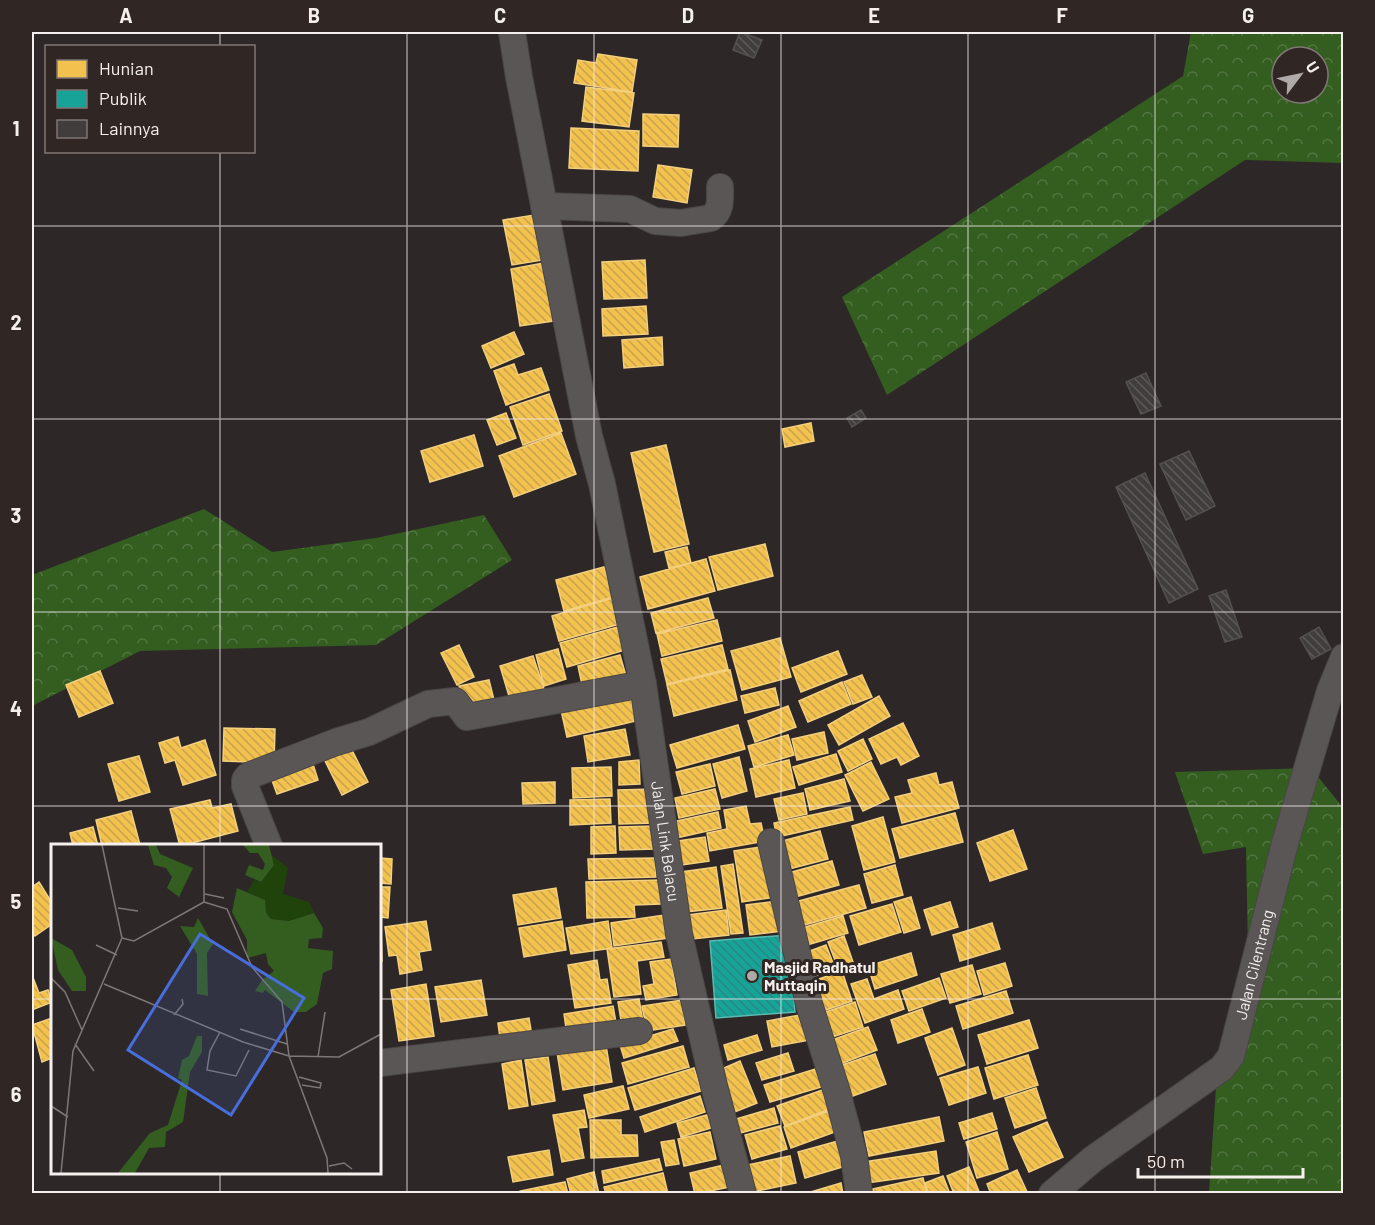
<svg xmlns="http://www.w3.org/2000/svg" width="1375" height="1225" font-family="Barlow,sans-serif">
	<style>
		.forest { fill: url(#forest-crowns); fill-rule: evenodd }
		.homes { fill: url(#homes-back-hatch); stroke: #f3cf7e; stroke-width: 1.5 }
		.public { fill: url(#public-back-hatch); stroke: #5abab2; stroke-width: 1.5 }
		.building { fill: url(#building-back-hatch); stroke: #545050; stroke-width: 1.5 }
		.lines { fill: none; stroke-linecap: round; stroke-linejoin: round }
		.minor-casing { stroke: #4a4645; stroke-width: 28 }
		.minor { stroke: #5a5655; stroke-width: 26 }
		.grid { fill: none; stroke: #f5efed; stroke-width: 1.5; stroke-opacity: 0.55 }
		.poi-dot { fill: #afa9a8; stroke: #302724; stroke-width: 2 }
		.labels { text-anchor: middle; stroke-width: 6; stroke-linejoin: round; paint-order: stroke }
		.street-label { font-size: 16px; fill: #f5efed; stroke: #302724 }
		.poi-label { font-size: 16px; font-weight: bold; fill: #f5efed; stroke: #302724; text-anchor: start }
		.inset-road { fill: none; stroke: #7d7876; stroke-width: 1.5 }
		.view { fill: #486edc; fill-opacity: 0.15; stroke: #486edc; stroke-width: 3 }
		.inset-edge { fill: none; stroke: #f5efed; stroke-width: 3 }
		.neatline { fill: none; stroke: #f5efed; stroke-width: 2 }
		.grid-label { font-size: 20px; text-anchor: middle; font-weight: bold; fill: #f5efed }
	</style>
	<defs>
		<pattern id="forest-crowns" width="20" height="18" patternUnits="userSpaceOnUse" patternTransform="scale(1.5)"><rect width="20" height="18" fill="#345d20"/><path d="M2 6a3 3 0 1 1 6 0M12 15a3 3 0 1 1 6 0" fill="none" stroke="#527541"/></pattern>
		<pattern id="homes-back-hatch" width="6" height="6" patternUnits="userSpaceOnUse" patternTransform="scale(1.5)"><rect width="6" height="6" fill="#f2c14e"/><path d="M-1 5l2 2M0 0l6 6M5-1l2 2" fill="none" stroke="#c8a34c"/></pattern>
		<pattern id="public-back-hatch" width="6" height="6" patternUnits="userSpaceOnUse" patternTransform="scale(1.5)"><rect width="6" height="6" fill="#17a398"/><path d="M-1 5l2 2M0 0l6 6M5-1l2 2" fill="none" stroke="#268880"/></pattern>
		<pattern id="building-back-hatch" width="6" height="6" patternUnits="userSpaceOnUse" patternTransform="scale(1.5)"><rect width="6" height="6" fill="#413d3d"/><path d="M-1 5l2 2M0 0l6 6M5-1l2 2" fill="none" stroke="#5d5959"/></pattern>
	</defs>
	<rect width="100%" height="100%" fill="#2d2827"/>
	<!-- forest -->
	<path class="forest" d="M1191,32H1343V163L1245,160L887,395L842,297L1183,76ZM1282,57H1318V93H1282Z
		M204,509L272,552L376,538L484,515L512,560L376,645L140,651L32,706V621L33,620L32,575Z
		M1311,768L1340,804L1343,805V1193H1209L1217,1072L1248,952L1246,847L1203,854L1175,772Z"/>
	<!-- homes -->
	<path class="homes" d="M598,54L637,60L632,92L574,83L578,60L596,63Z
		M586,87L634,93L629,127L582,121Z
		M643,114L679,115L678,147L643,146Z
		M571,128L639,131L638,171L569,168Z
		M658,165L692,170L687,203L653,197Z
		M534,215L543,260L512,265L503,220Z
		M645,260L647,298L604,299L602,262Z
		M544,263L553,321L520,326L511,269Z
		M646,306L648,334L603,336L602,309Z
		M514,332L524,354L491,368L482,346Z
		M662,337L663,365L624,368L622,340Z
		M514,364L518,375L541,368L549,390L506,405L494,371Z
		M549,394L562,431L523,445L510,407Z
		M506,413L516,438L497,445L487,420Z
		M811,423L814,441L785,447L782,429Z
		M561,433L576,474L514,497L499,456Z
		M474,435L483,466L430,482L421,451Z
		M666,445L689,544L654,552L631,453Z
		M765,544L773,576L718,590L709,557Z
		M687,547L691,563L669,568L665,552Z
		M706,559L715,591L648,609L640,577Z
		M604,567L613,597L564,611L556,580Z
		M613,598L620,624L559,641L552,616Z
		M708,598L714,618L656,633L651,613Z
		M717,620L722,641L662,656L657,634Z
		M618,627L625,650L567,667L560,643Z
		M780,638L791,677L742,690L731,651Z
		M459,645L474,677L457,685L441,653Z
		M722,645L728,669L667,684L661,659Z
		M558,649L566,679L544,686L536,655Z
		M838,651L847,674L801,692L792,668Z
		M620,655L628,683L584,694L578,666Z
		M533,656L546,695L512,706L500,666Z
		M730,670L737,700L674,716L667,685Z
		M100,671L113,703L79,717L66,685Z
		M862,675L872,697L853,704L844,682Z
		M489,680L496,708L466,714L459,686Z
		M842,682L851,704L808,722L799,701Z
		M775,688L779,705L745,713L741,696Z
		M630,694L636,721L567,737L561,710Z
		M879,696L890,716L839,745L828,725Z
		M788,706L796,727L755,742L748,721Z
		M903,723L919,756L901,765L897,757L881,764L869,739Z
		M738,725L745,749L677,768L670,745Z
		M224,728L275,729L274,763L223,761Z
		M625,729L630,755L588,762L584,736Z
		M824,732L828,753L797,760L792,739Z
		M788,735L794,755L754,767L748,746Z
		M178,737L181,748L205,740L216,775L183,785L175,760L165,763L159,743Z
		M863,739L872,759L848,771L838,751Z
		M349,744L368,782L342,795L323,757Z
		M836,754L842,772L799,785L793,767Z
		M139,756L150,792L119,801L108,764Z
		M739,757L747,791L722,798L713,764Z
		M639,760L640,784L619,785V762Z
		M789,760L795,788L756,797L750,769Z
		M312,761L318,780L277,794L270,775Z
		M871,762L889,799L863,811L845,775Z
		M710,764L715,786L682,794L676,772Z
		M611,767L612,796L573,798L572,768Z
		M936,773L939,785L952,782L959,808L902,823L895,797L912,793L908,780Z
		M844,779L850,801L810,810L805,789Z
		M555,782V803L523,804L522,783Z
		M654,789L655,823L619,824L618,790Z
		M715,789L720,809L679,818L675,798Z
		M803,793L807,814L779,820L774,799Z
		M610,799L611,823L570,825V800Z
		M210,800L212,808L231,804L238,831L180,846L170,809Z
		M746,806L750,824L761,823L765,841L710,851L707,833L727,829L724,810Z
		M850,807L853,820L777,837L774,823Z
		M131,811L140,845L102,846L96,820Z
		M718,812L721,828L676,838L672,822Z
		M955,813L963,842L900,858L892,829Z
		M883,817L895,862L864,870L852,826Z
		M615,826L616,853L591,854V827Z
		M655,826L656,849L620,850L619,827Z
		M93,827L98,846H73L70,833Z
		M1013,830L1027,869L990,881L977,843Z
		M820,831L828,859L789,869L782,841Z
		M705,837L709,861L682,865L678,841Z
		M768,846L776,897L742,902L734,851Z
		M380,858L392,859L391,884L380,883Z
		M655,858L656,877L589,879L588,859Z
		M832,861L839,885L795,897L788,873Z
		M733,864L743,933L731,934L721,866Z
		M895,865L903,895L872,903L864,874Z
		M716,867L722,908L686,912L681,872Z
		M660,880L661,904L634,905L635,917L587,918L586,882Z
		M39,882L52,903V924L35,936L32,931V887Z
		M859,885L866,908L797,927L791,903Z
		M380,887H390L388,918L380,917Z
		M556,888L561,918L518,925L513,895Z
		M911,897L920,928L904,933L894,902Z
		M778,901L782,931L750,935L746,905Z
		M950,902L958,927L932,935L924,910Z
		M892,904L901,932L859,945L850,916Z
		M726,910L729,935L692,939L688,915Z
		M664,915L668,938L614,946L611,923Z
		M843,916L848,933L800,947L795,930Z
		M426,921L431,950L419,952L422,970L400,974L397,955L389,956L385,927Z
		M562,921L566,950L524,957L519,928Z
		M608,921L612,948L571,954L566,928Z
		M992,923L1000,949L960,961L953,935Z
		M380,930H381L382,961H380Z
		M844,936L853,962L838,968L828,942Z
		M661,942L664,957L637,961L641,994L614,997L607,949Z
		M826,945L835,968L808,979L799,955Z
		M911,953L917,975L875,989L868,966Z
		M671,959L677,995L646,1000L643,986L654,984L650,962Z
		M597,960L600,980L607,979L611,1003L575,1008L568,965Z
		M1005,963L1012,986L984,995L977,971Z
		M972,965L981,994L950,1003L941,974Z
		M842,971L852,1001L823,1011L813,981Z
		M32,975L39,993L48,990L52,1002L32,1010Z
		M939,978L946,998L909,1011L902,991Z
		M867,979L874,999L898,990L904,1009L865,1023L851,984Z
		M481,980L487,1015L441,1022L435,987Z
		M426,984L434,1036L399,1041L391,990Z
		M1006,991L1013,1013L963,1029L956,1006Z
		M639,999L643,1022L622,1026L618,1002Z
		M682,1000L685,1025L647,1031L642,1006Z
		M855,1002L863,1027L829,1038L820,1014Z
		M613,1006L617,1028L567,1035L564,1014Z
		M922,1009L930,1032L898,1043L891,1020Z
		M805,1014L810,1040L772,1047L767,1021Z
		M52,1018V1058L42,1062L32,1025Z
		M529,1018L533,1042L501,1046L498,1023Z
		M1029,1020L1038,1048L987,1064L978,1035Z
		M868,1027L877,1050L840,1064L832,1040Z
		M952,1028L965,1065L938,1075L925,1038Z
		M673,1029L678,1041L624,1058L620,1045Z
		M757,1035L762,1050L728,1060L724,1045Z
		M605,1039L612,1082L563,1090L556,1046Z
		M683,1046L689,1067L628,1084L622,1063Z
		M788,1053L794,1071L762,1080L756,1063Z
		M875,1054L886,1084L850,1097L839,1066Z
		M1028,1055L1038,1085L994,1099L985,1068Z
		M548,1057L555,1101L532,1105L525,1060Z
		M521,1060L528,1106L509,1109L502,1064Z
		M740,1061L757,1103L732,1113L715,1072Z
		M822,1067L828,1085L770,1102L764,1085Z
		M978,1067L986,1093L949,1105L940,1078Z
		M694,1068L701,1091L635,1110L628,1088Z
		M623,1086L629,1109L589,1118L584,1095Z
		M828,1088L835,1107L785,1126L777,1106Z
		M1036,1088L1046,1118L1015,1128L1005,1098Z
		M700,1096L705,1112L645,1132L640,1117Z
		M774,1108L778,1123L740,1133L736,1119Z
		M584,1110L587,1127L578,1128L584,1158L562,1162L553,1115Z
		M832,1110L840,1130L791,1148L784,1127Z
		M992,1113L997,1129L964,1139L959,1123Z
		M707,1115L711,1128L681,1137L677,1123Z
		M939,1117L944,1141L869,1156L864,1132Z
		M590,1120H621V1135H637L638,1156L591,1158Z
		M1047,1122L1063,1157L1029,1172L1013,1137Z
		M780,1126L787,1149L752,1159L745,1135Z
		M710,1132L716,1159L684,1166L678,1139Z
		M997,1132L1008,1169L977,1178L966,1142Z
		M674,1140L679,1164L666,1166L661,1142Z
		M838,1141L846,1166L805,1178L798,1152Z
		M549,1150L553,1175L513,1182L508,1157Z
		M936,1151L939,1173L867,1183L864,1162Z
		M790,1156L796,1183L752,1192L747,1165Z
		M659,1159L662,1170L604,1183L602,1171Z
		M724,1165L730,1187L695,1194L690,1173Z
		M969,1167L980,1194H954L947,1176Z
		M1017,1170L1028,1194H991L987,1184Z
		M594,1172L599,1194H571L567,1179Z
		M663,1173L668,1194H606L604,1187Z
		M943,1176L950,1194H929L925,1183Z
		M923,1178L927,1194H869L868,1190Z
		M565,1182L568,1194H520V1191Z
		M841,1183L843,1194H807V1193Z"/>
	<!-- public -->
	<path class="public" d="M788,935L795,1012L716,1018L710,941Z"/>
	<!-- building -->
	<path class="building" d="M740,32L762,40L754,58L733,50Z
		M1146,373L1161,406L1141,414L1126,382Z
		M861,410L866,418L852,427L847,418Z
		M1189,451L1215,506L1186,520L1160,464Z
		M1145,473L1198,589L1169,603L1116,487Z
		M1226,590L1242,637L1225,642L1209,596Z
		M1319,627L1331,649L1312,659L1300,638Z"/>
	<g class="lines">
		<defs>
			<g id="minor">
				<path id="s1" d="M512,32L519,77L589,436L602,484L643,684L679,934L714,1086L743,1194"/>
				<path d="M544,206L630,209L655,221L681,223L711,218C722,210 720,199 720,187"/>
				<path d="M771,842L809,1004L837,1092L854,1156L859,1194"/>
				<path d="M269,846L245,786V780L248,776L336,742L369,732L428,704L455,701L467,717L643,684"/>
				<path d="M380,1063L639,1031"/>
				<path id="s2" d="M1052,1194L1093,1159L1222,1068L1231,1056L1285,843L1330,691L1344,657"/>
			</g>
		</defs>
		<!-- minor casing -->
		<use href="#minor" class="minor-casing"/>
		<!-- minor -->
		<use href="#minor" class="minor"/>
	</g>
	<!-- grid -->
	<path class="grid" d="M220,32V46M407,32V1194M594,32V1194M781,32V1194M968,32V1194M1155,32V1194M220,152V846M32,226H1344M32,419H1344M32,612H1344M32,806H1344M32,999H52M380,999H1344M220,1172V1194"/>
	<!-- markers -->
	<circle class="poi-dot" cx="752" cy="976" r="6"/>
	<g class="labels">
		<!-- street labels -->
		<g class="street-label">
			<text dy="6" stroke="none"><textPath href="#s1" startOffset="824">Jalan Link Belacu</textPath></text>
			<text dy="6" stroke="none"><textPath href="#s2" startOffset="321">Jalan Cilentrang</textPath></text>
		</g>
		<!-- poi labels -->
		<g class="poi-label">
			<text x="764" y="973">Masjid Radhatul<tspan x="764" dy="18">Muttaqin</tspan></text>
		</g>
	</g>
	<!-- overview -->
	<g transform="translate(51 844)">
		<rect width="330" height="330" fill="#2d2827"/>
		<path d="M221,11L237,24L232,50L258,58L263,69L238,77L220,75L214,70V56L196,48L203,36L210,38L223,21Z" fill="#1f430a"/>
		<path d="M97,1H105L109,10L142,24L128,53L116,44L121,33L115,24L103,21ZM192,1H218L223,21L210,38L194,31L198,21L212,26L214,20L207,9H199ZM186,44L214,56L215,69L220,75L238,77L263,69L272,84L271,94L258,95L257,104L282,107L281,125L272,129L266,160L255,168H243L214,146L212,149L204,147L211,136L223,127L217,120L215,109L196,114V96L181,68ZM147,74L162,100L156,109L157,152L146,150V110L129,82L143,83ZM0,94L21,106L35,133V147H21L7,126ZM146,192H151V208L139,228L132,278L115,288L114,303L98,304L84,329H67L99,289L117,281L131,236L127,234L131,216L138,212Z" fill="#345d20"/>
		<path class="inset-road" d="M154,50L173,54M153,58L176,65L201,123L231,158L238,212L276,314L277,329M153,58V1M67,64L87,67M71,94L83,97L153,58M45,101L66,111M0,134L14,148L31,186M53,140L192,198L238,212L288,213L330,190M123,171L132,160L131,155M189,185L236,200M169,188L159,207L156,226L185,232L198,206M24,200L43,227M267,213L274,168M248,233L270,239L269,244L251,241M0,262L17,273M278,322L293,319L301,325M10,329L22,207L71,94L51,1"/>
		<path class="view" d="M149,90L253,154L180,271L77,206Z"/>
		<rect width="330" height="330" class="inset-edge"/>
	</g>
	<!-- border -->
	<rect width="1375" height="1225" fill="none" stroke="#302724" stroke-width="66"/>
	<!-- legend -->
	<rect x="45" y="45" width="210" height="108" fill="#302724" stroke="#7f7774" stroke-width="1.5"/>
	<rect x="57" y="60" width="30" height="18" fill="#f2c14e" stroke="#7f7774" stroke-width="1.5"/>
	<text x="99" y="75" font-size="18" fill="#f5efed">Hunian</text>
	<rect x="57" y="90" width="30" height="18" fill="#17a398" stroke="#7f7774" stroke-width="1.5"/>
	<text x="99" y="105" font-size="18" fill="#f5efed">Publik</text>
	<rect x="57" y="120" width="30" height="18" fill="#413d3d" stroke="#7f7774" stroke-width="1.5"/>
	<text x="99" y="135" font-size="18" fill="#f5efed">Lainnya</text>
	<!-- north arrow -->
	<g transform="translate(1300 75) rotate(58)"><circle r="28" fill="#302724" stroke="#7f7774" stroke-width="1.5"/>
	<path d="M0-4.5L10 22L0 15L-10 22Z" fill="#afa9a8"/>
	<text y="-9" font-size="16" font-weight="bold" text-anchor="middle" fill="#f5efed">U</text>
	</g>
	<!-- scale -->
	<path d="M1138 1168v9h165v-9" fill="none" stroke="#f5efed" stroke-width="3"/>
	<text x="1147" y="1168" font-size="18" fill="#f5efed" stroke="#302724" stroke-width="4.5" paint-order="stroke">50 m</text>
	<rect x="33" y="33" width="1309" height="1159" class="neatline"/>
	<g class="grid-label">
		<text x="126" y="23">A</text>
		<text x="314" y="23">B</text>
		<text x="500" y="23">C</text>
		<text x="688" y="23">D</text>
		<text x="874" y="23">E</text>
		<text x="1062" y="23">F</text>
		<text x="1248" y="23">G</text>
		<text x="16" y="136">1</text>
		<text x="16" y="330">2</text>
		<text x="16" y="523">3</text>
		<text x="16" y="716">4</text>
		<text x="16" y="909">5</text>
		<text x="16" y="1102">6</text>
	</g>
</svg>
